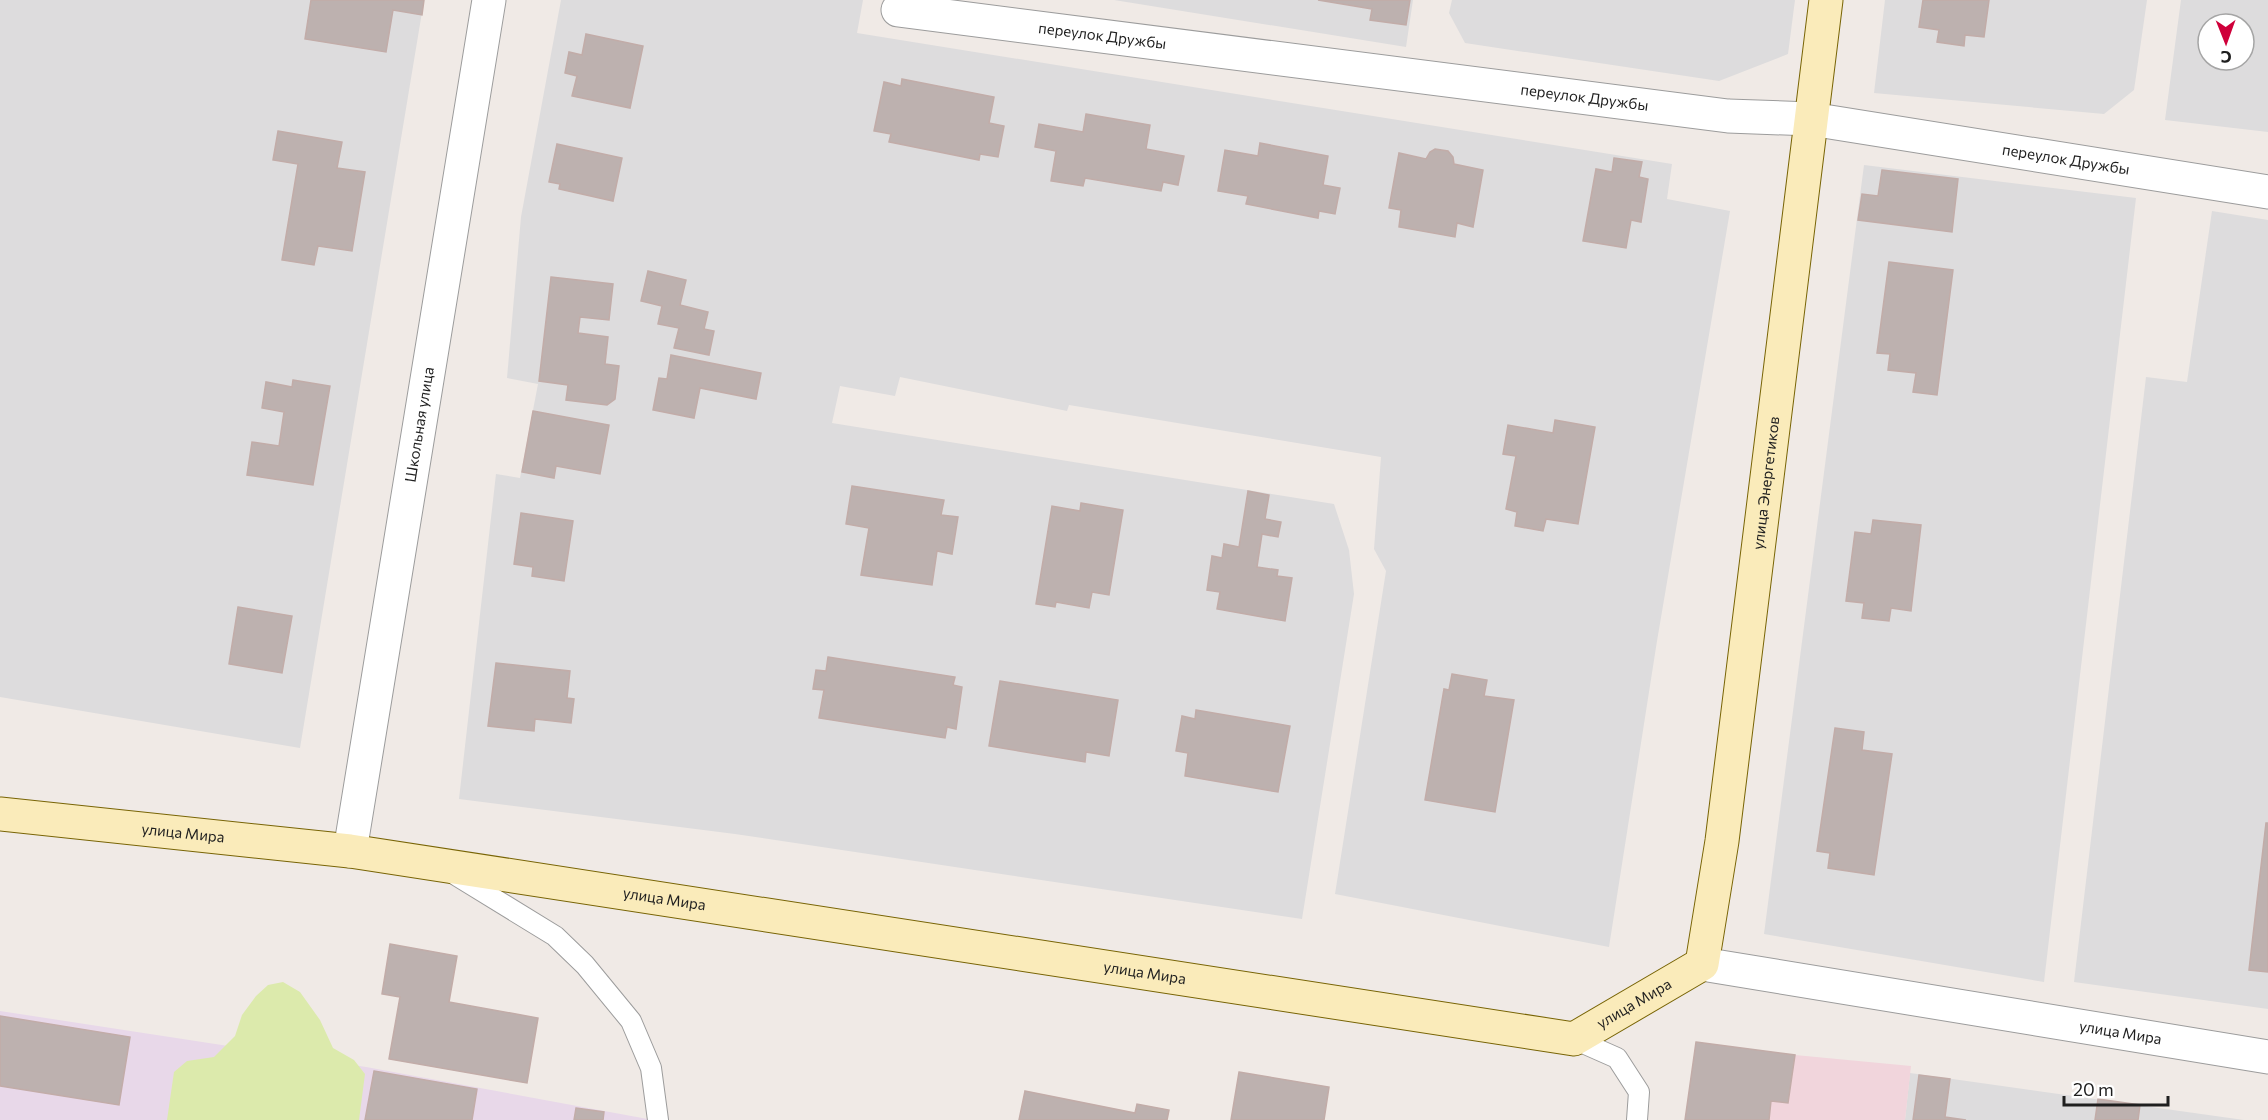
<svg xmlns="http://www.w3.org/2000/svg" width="2268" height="1120" font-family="Commissioner,sans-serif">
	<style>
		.residential { fill: #dddcdd; fill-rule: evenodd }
		.commercial { fill: #f1d5dc }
		.industrial { fill: #e8d8e9 }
		.grass { fill: #dceaac }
		.building { fill: #bdb1af; stroke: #c2aca8; stroke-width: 1.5 }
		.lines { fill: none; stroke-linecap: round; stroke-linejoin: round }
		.lane-casing { stroke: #9c9c9c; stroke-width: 22 }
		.street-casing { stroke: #9c9c9c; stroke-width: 35 }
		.secondary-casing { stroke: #786405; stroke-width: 35 }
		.lane { stroke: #fff; stroke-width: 20 }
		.street { stroke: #fff; stroke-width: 33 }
		.secondary { stroke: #faebba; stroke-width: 33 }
		.labels { text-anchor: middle; stroke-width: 6; stroke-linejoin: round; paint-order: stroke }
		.street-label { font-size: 15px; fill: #1f1f1f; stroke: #fff }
	</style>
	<rect width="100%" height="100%" fill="#f0eae6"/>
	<!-- residential -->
	<path class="residential" d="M0,0H424L300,748L0,697Z
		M561,0H863L857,33L1672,164L1667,199L1730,211L1657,641L1609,947L1335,894L1386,571L1374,549L1381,457L1069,405L1067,411L900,377L895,396L840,386L832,423L1334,504L1349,550L1354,594L1302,919L735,834L459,799L496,474L520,478L538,384L507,378L521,217Z
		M1114,0H1413L1406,47Z
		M1452,0H1795L1788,54L1719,81L1465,43L1449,13Z
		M1885,0H2147L2134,90L2104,114L1874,93Z
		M2181,0H2268V132L2165,120ZM2208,24H2244V60H2208Z
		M1864,165L2136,198L2044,982L1764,934Z
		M2212,211L2268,220V1009L2074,982L2146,377L2187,382Z
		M1910,1073L2244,1120H1905Z"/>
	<!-- commercial -->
	<path class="commercial" d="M1696,1042L1795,1055L1911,1066L1905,1120H1685Z"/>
	<!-- industrial -->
	<path class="industrial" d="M0,1011L366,1067L653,1120H0Z"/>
	<!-- grass -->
	<path class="grass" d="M283,982L300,992L320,1020L333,1048L354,1060L365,1074L359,1120H167L174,1072L187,1061L214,1057L235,1036L242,1015L256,996L268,985Z"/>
	<!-- building -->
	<path class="building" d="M311,0H424L422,15L393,10L386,52L305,39Z
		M1318,0H1410L1406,25L1370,20L1372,9Z
		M1923,0H1989L1984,37L1965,35L1964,46L1937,42L1939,30L1919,27Z
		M586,34L643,46L630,108L572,96L577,76L565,73L569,52L582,55Z
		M902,79L994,97L989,123L1004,126L998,157L980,154L979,160L889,142L891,134L874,131L884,82L901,86Z
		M1086,114L1150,125L1146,149L1184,156L1178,185L1163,182L1161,191L1085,178L1083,186L1051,181L1056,151L1035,147L1039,124L1083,132Z
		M278,131L342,142L337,168L365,172L352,251L318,246L314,265L282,260L298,164L273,160Z
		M1260,143L1328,156L1323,185L1340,188L1335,214L1319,211L1318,218L1246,204L1248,196L1218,191L1225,150L1258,156Z
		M557,144L622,158L613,201L559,189L560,184L549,182Z
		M1435,149L1448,151L1453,157L1454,164L1483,170L1473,227L1457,223L1455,237L1399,227L1401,210L1389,208L1399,153L1426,159L1430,152Z
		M1614,158L1642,162L1639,177L1648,179L1641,222L1631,220L1626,248L1583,241L1596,169L1612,172Z
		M1882,170L1958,179L1952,232L1858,220L1862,194L1878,196Z
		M1889,262L1953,270L1937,395L1913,392L1916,373L1888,370L1890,354L1877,353Z
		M648,271L686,280L680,305L708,312L704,329L714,331L709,355L674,348L679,328L658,324L662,306L641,301Z
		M551,277L613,284L609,320L580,317L578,333L608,337L605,364L619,366L615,399L607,405L566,400L568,385L539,381Z
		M671,355L761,373L756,399L700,388L694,418L653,410L659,378L667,379Z
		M293,380L330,386L313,485L247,475L252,442L279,446L284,412L262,408L266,382L292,387Z
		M533,411L609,425L600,474L556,466L554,478L522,472Z
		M1555,420L1595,427L1578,524L1546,519L1543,531L1515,526L1517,512L1506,509L1516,456L1503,454L1508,425L1553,433Z
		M852,486L944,500L941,515L958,517L952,554L937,551L932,585L861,575L869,528L846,524Z
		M1248,491L1269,495L1265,519L1281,522L1278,537L1262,534L1257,567L1278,570L1277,576L1292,578L1285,621L1217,609L1220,592L1207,590L1212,556L1222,558L1224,544L1239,547Z
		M1081,503L1123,510L1109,595L1092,592L1089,608L1056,602L1055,607L1036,604L1052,506L1080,511Z
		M521,513L573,521L564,581L532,576L533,567L514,564Z
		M1873,520L1921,525L1911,611L1891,608L1889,621L1862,618L1864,603L1846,601L1855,532L1871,534Z
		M238,607L292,616L282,673L229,664Z
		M828,657L955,677L953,685L962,687L956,729L947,727L945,738L819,718L824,690L813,689L816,670L826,671Z
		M496,663L570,671L567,698L574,699L571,723L535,719L534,731L488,726Z
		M1452,674L1487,680L1484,696L1514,700L1495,812L1425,800L1444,689L1449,690Z
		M1000,681L1118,700L1109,756L1086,752L1085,762L989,746Z
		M1196,710L1290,726L1278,792L1185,776L1188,753L1176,751L1182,716L1195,719Z
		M1835,728L1864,732L1862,750L1892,754L1874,875L1828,868L1830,853L1817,851Z
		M2266,823H2268V972L2249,970Z
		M390,944L457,956L449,1002L538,1018L527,1083L389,1059L400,997L382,994Z
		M0,1016L130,1037L119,1105L0,1086Z
		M1696,1042L1795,1055L1788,1103L1771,1101L1769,1120H1685Z
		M374,1071L477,1089L472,1120H365Z
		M1239,1072L1329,1087L1324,1120H1231Z
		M1919,1075L1950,1079L1945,1117L1966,1120H1913Z
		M1025,1091L1135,1113L1137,1104L1169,1110L1167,1120H1019Z
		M2098,1099L2140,1105L2138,1120H2095Z
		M576,1108L604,1112L603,1120H574Z"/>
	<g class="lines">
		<defs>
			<path id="lane" d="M454,874L555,936L585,965L631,1021L651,1068L658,1120
				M1574,1039L1617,1058L1639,1092L1637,1120"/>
			<g id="street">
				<path id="s1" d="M898,10L1728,116L1811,119L2268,192"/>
				<path id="s2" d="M350,851L489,0"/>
				<path id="s3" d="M1702,964L2268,1057"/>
			</g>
			<g id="secondary">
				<path id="s4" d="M0,814L350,851L1574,1039L1702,964L1722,841L1826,0"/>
			</g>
		</defs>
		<!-- lane casing -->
		<use href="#lane" class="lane-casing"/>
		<!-- street casing -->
		<use href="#street" class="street-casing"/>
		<!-- secondary casing -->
		<use href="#secondary" class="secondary-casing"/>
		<!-- lane -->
		<use href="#lane" class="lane"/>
		<!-- street -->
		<use href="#street" class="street"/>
		<!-- secondary -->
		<use href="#secondary" class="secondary"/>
	</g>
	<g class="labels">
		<!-- street labels -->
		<g class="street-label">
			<text dy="5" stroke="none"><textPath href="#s1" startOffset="206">переулок Дружбы</textPath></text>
			<text dy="5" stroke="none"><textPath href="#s1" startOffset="692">переулок Дружбы</textPath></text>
			<text dy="5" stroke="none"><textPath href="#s1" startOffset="1178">переулок Дружбы</textPath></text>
			<text dy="5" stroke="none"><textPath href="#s2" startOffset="432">Школьная улица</textPath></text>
			<text dy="5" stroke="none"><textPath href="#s4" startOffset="2224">улица Энергетиков</textPath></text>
			<text dy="5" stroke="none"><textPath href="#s4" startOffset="184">улица Мира</textPath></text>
			<text dy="5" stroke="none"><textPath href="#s4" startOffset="670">улица Мира</textPath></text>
			<text dy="5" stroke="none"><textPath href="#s4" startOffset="1156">улица Мира</textPath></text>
			<text dy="5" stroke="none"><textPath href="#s4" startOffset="1660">улица Мира</textPath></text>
			<text dy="5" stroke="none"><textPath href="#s3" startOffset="424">улица Мира</textPath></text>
		</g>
	</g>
	<!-- north arrow -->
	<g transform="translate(2226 42) rotate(179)"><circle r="28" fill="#ffffff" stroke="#a5a5a5" stroke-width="1.5"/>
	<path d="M0-4.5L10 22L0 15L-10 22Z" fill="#cf003a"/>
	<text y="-9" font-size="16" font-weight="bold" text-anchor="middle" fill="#1f1f1f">С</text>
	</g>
	<!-- scale -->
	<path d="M2064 1096v9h104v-9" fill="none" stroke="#1f1f1f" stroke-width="3"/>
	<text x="2073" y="1096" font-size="18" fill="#1f1f1f" stroke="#ffffff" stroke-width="4.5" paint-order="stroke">20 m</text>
</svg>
